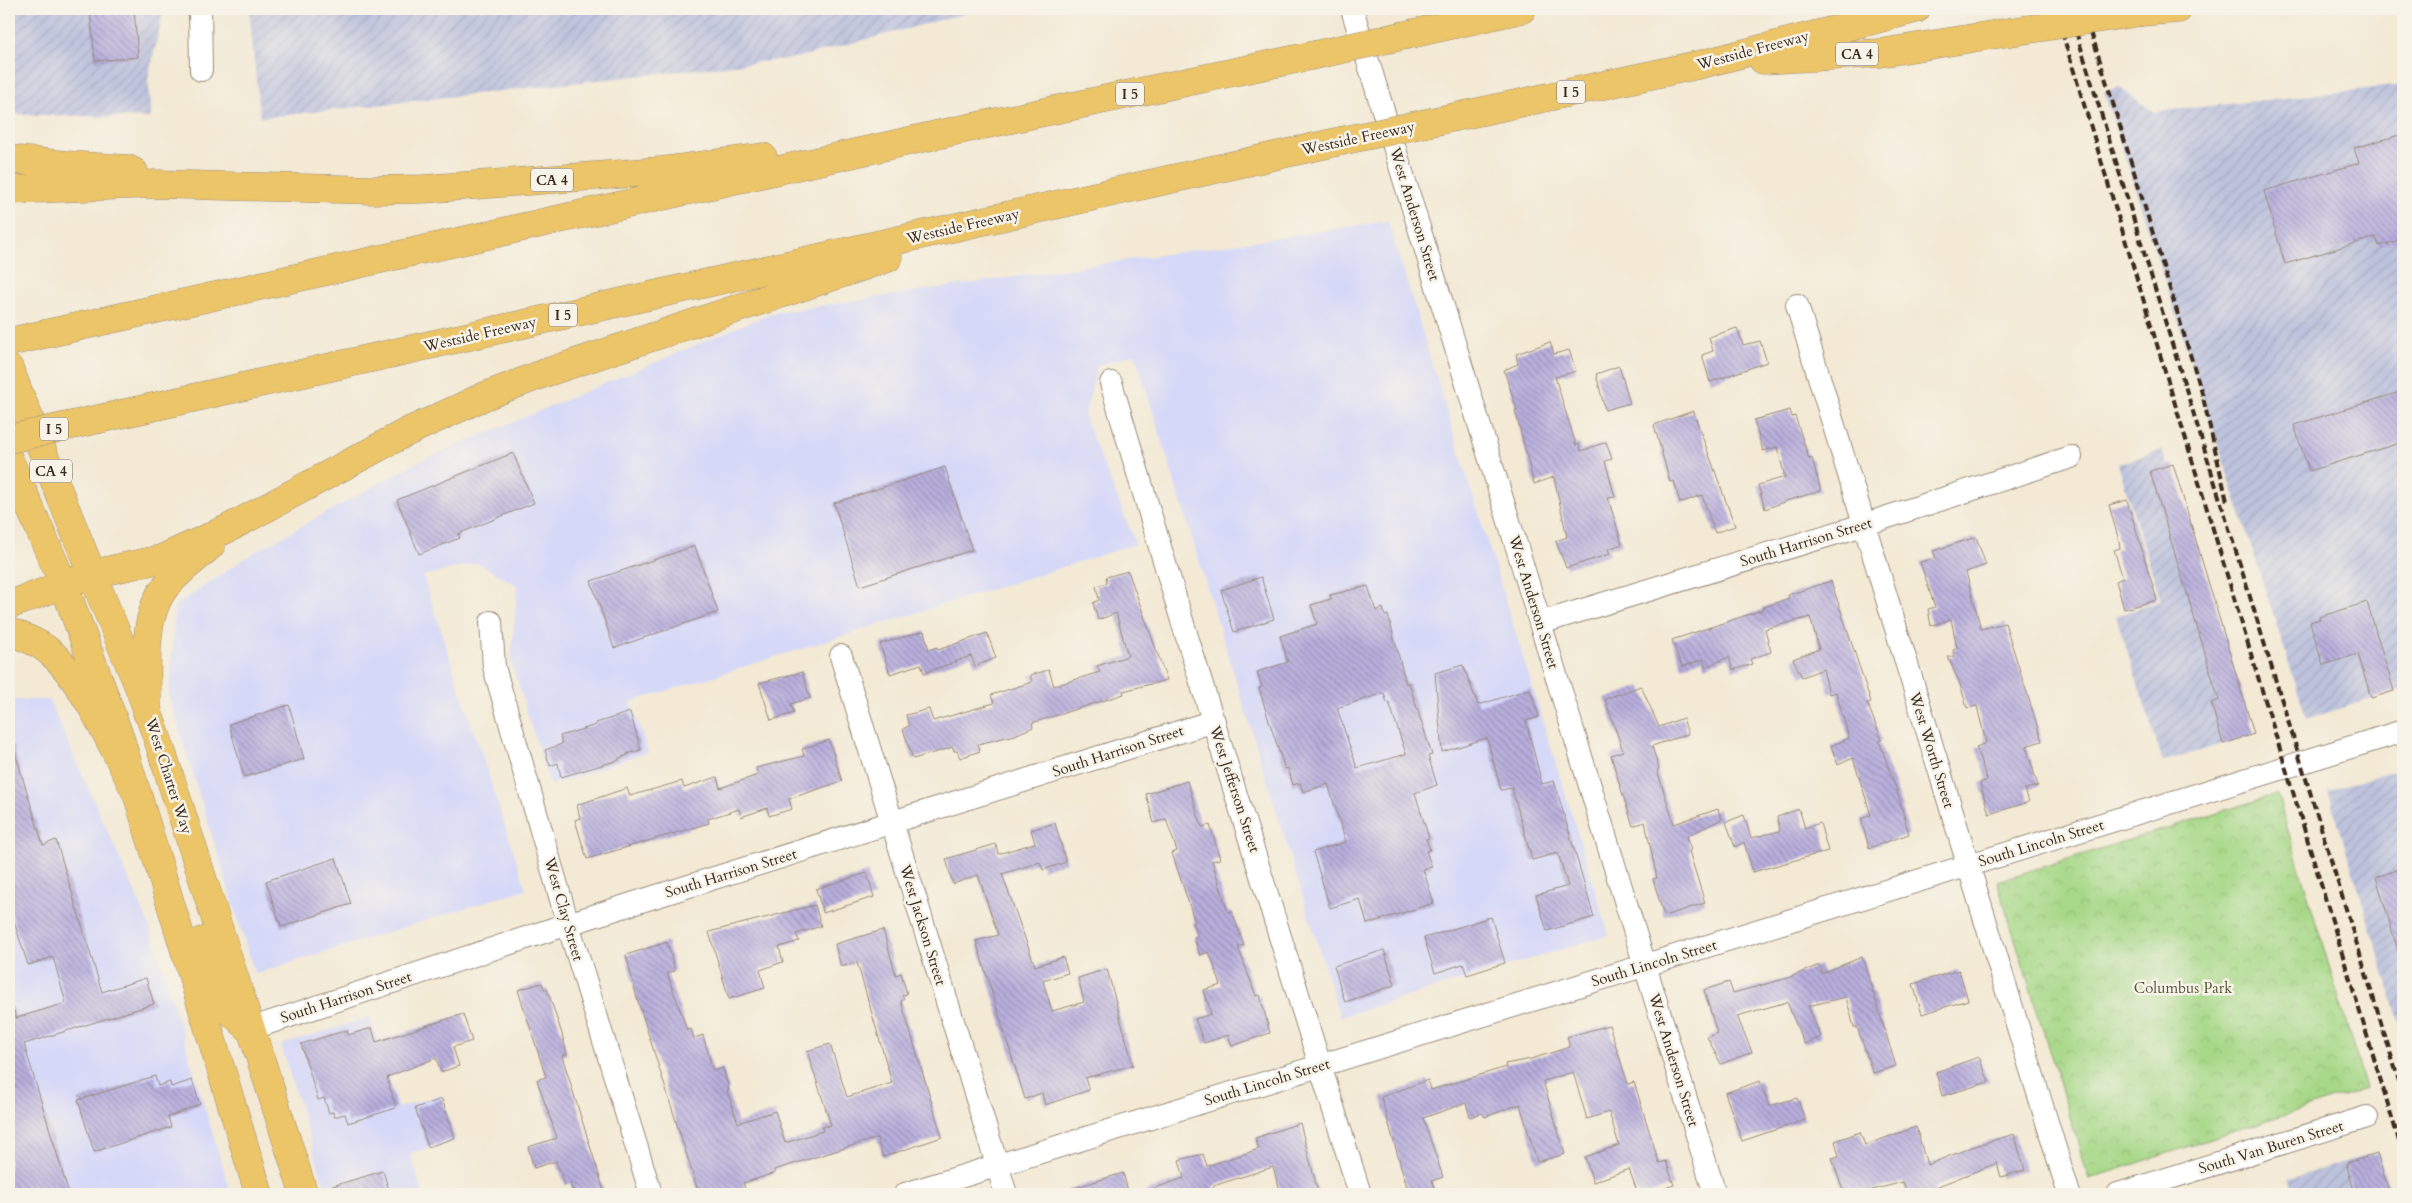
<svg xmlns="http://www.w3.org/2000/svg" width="2412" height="1203" font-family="Cardo,serif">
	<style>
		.built { fill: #d6d8f8 }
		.industrial { fill: url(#industrial-furrows) }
		.park { fill: url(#park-crowns); stroke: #708152 }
		.building { fill: url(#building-back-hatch); fill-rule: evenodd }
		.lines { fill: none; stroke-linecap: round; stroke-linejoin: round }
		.minor-casing { stroke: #978a79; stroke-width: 24 }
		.major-casing { stroke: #978a79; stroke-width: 29 }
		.highway-casing { stroke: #978a79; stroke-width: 29 }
		.minor { stroke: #fff; stroke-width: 22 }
		.major { stroke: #edc569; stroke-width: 28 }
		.highway { stroke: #edc569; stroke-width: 28 }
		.rail { stroke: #3b2a1e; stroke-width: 4; stroke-dasharray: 8 4; stroke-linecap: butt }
		.highway-bridge-casing { stroke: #978a79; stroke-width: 29; stroke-linecap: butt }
		.highway-bridge { stroke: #edc569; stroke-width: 28 }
		.labels { text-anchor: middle; stroke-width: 5; stroke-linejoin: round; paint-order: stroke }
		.shield { fill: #f7f3e8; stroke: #73665b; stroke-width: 1 }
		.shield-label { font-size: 14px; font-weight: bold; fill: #3b2a1e }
		.street-label { font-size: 15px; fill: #3b2a1e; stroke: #f7f3e8 }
		.park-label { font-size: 15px; fill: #565638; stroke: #f7f3e8 }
	</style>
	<defs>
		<pattern id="industrial-furrows" width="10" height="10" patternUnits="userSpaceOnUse" patternTransform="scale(1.25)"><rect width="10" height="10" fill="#bec3dd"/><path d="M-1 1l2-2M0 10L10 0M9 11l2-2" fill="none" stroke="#a4a8bd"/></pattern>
		<pattern id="park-crowns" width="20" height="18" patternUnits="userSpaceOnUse" patternTransform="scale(1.25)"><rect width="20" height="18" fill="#a6d887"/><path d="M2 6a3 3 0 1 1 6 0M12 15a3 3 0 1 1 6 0" fill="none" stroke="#90ba74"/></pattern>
		<pattern id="building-back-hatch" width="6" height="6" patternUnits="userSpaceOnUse" patternTransform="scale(1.25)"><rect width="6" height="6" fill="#b8afde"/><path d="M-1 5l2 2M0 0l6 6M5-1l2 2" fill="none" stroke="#978fb3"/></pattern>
	</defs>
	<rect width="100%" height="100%" fill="#f7f3e8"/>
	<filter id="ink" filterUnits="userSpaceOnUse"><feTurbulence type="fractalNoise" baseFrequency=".02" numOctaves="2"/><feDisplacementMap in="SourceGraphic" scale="10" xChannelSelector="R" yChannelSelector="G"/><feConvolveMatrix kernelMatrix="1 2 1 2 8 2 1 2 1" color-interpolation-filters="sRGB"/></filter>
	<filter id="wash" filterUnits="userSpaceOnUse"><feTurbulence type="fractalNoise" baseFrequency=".0096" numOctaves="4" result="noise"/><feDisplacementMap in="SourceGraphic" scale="20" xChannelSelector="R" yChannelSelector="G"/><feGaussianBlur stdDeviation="1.12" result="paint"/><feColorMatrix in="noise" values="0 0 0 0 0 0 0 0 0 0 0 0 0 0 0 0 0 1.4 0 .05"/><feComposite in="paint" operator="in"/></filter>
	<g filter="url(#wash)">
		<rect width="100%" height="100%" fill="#f3e9d4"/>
		<!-- built -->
		<path class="built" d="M1388,221L1609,935L1340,1017L1135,354L1098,365L1085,413V419L1136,544L631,702L648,752L550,785L511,662L517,585L477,563L423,576L526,889L255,974L169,697L175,606L253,553L418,462L772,313Z
			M9,700H49L149,924L231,1194H9Z
			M370,1017L398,1108L441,1095L456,1141L410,1153L423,1194H327L281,1045Z"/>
		<!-- industrial -->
		<path class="industrial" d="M9,9H164L148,79L151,118L9,114Z
			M249,9H982L796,58L260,118Z
			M2403,85V689L2307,719L2104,92L2119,87L2154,112Z
			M2162,450L2252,735L2163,762L2116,616L2161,601L2118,464Z
			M2403,768V1034L2328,791Z
			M2378,1152L2391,1194H2294L2289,1179Z"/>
		<!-- park -->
		<path class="park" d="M2277,794L2366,1088L2089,1179L1997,881Z"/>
		<g id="blocks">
			<!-- building -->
			<path class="building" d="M90,9H134L138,57L95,61Z
				M2403,134V239L2379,246L2376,237L2285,264L2264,191L2359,163L2354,148Z
				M1737,328L1743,345L1760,341L1767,362L1710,382L1702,355L1713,351L1709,337Z
				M1550,342L1554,354L1569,350L1576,371L1555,377L1576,445L1579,444L1581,451L1606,442L1612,459L1605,461L1615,497L1608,498L1622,544L1608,549L1610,554L1566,568L1556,541L1567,537L1554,477L1534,484L1515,410H1517L1504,370L1518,364L1516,354Z
				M1619,366L1630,403L1605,410L1596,374Z
				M2403,391V442L2309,471L2294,425Z
				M1790,410L1792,417L1795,416L1809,459L1812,458L1821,491L1789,500L1765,509L1758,485L1785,477L1777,447L1763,451L1754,420Z
				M1693,411L1735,526L1715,533L1702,495L1680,503L1674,481L1670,482L1654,425Z
				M513,453L534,503L458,534L460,538L419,554L397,500Z
				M2173,464L2254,734L2223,744L2211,703L2219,700L2150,471Z
				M945,467L972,550L860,586L834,503Z
				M2127,500L2157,600L2124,609L2116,581L2123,578L2114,550L2120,548L2119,541L2109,505Z
				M1976,537L1986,565L1966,572L1981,629L2005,623L2042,741L2026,746L2038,786L2025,789L2029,802L1989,814L1980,783L1987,780L1976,747L1986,743L1977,706L1967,708L1960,684L1948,657H1955L1953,650L1957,648L1951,619L1931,626L1928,609L1935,607L1920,562L1936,558L1933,551Z
				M695,546L718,612L614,648L591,581Z
				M1128,571L1167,680L1123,691L1124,694L1032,723L1033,727L1015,735L978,744L980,751L960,758L957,751H954L953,747L913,759L903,729L909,726L906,715L929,709L933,721L994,703L991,695L1032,682L1030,675L1049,670L1054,686L1100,672L1097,666L1128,656L1116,613L1098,620L1093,603L1099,600L1096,586L1107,583L1106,577Z
				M1261,577L1274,619L1234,632L1221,590Z
				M1831,581L1871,702L1867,703L1882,740L1879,741L1898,794L1909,834L1869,848L1861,819L1871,815L1853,758L1838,765L1831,746L1849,738L1836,692L1829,694L1823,669L1802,677L1793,659L1819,649L1810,617L1765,629L1771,652L1750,659L1752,664L1733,670L1729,657L1705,667L1703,659L1682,667L1672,640L1762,610V608L1789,598L1788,595Z
				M1368,586L1376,611L1383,608L1385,616L1388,615L1406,684L1409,683L1432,755L1428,756L1437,785L1415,793L1429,838L1426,839L1430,850L1426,851L1432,867L1423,869L1434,903L1367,924L1360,899L1330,908L1313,852L1346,842L1328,784L1303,792L1300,783L1293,785L1288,768L1285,769L1268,718L1259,688L1262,687L1257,672L1288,662L1280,636L1317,624L1311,605L1331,599L1330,595ZM1384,693L1387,703L1389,702L1406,754L1357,768L1337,708Z
				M2367,602L2394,691L2371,698L2358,654L2323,665L2310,622L2320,619L2319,617Z
				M924,631L929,650L937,647L938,650L987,633L996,658L975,666L971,656L924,673L921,664L890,674L880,644Z
				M1463,665L1478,705L1530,689L1539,717L1526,721L1542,784L1554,781L1594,917L1547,931L1536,895L1568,886L1558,853L1532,860L1512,788L1501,790L1487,738L1442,752L1435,673Z
				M802,672L810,698L791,704L794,713L771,720L759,683Z
				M1641,686L1659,727L1683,718L1688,734L1652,746L1659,769L1657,770L1674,824L1718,809L1722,819L1687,836L1691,850L1689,851L1705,903L1664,916L1653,879L1657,878L1645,822L1633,826L1619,783L1611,755L1623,751L1605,699Z
				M289,705L304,759L244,777L229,724Z
				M630,712L641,750L627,754L628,755L619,758V760L561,777L558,763L550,766L545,750L562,744L560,736L596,725V723Z
				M829,740L842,781L789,799L792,809L769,816L767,808L741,817L739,809L708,819L709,823L587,859L575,820L580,818L577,805L627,788L630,796L682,781L684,788L717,777L720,788L758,775L756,768L804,756L802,749Z
				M9,746H13L43,845L56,840L102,992L146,978L154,1004L24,1044L69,1194H9V1008H13L16,1018L66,1003L53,957L28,965L9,906Z
				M1187,781L1202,827L1210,825L1220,859L1212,861L1228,912L1232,911L1244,945L1238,947L1256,996L1260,995L1270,1033L1232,1046L1228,1035L1204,1043L1195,1019L1211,1014L1204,990L1221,985L1209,952L1200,955L1194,937L1198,936L1193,923L1195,922L1172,853L1177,851L1166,819L1154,823L1146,794Z
				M1799,809L1805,828L1820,823L1828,851L1753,872L1744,842L1735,847L1726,822L1744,815L1751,838L1780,831L1777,817Z
				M1055,823L1066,862L1043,870L1040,862L1002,874L1035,966L1063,957L1068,973L1043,981L1052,1011L1084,1002L1078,978L1107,969L1133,1065L1085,1078L1089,1090L1045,1105L1042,1093L1025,1099L976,941L998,935L978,875L953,884L946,859L996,844L998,854L1035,843L1031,830Z
				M336,858L351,904L281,927L266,881Z
				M2403,868V953L2399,954L2376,877Z
				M867,873L874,897L823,913L816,889Z
				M815,905L821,926L796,934L799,941L779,947L783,962L760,970L765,988L729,999L709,932Z
				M1491,917L1505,963L1467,975L1463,964L1435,973L1424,938Z
				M883,930L896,975L901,973L907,994L902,996L904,999L901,1001L942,1137L883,1157L877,1138L774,1170L775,1173L743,1183L747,1194H699L637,998L626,955L667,942L675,971L667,973L687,1030L691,1029L694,1038L703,1035L713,1071L723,1068L729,1090L727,1091L738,1123L775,1111L785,1143L823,1131L822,1127L831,1125L807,1051L830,1044L847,1097L892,1083L857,962L841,967L835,944Z
				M1384,950L1395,985L1345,1002L1334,966Z
				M1862,957L1896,1066L1873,1073L1857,1027H1854L1846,997L1808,1006L1821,1037L1804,1044L1787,1002L1737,1016L1752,1052L1721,1064L1707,1037L1717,1033L1704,990L1729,982L1733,993L1788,978L1819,965L1822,973Z
				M1959,970L1968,1000L1922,1014L1913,984Z
				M542,983L545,990L547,989L562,1034L567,1054L562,1056L605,1194H574L570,1183L565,1185L556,1161L534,1168L528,1147L557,1138L537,1080L546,1077L518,990Z
				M463,1014L472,1041L453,1047L459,1066L441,1072L436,1058L387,1077L396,1108L348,1123L345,1114L334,1117L333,1112L329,1113L324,1098L318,1100L301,1044L347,1030L348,1035L372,1028L376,1042Z
				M1609,1025L1628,1084L1634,1082L1659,1163L1666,1161L1674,1185L1648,1194H1638L1629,1169L1593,1182L1585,1157L1619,1145L1609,1112L1587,1119L1573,1072L1543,1081L1565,1154L1537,1162L1520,1104L1485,1117L1482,1113L1470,1117L1466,1103L1423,1118L1443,1177L1432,1181L1436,1194H1409L1381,1097L1428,1080L1431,1090L1506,1067L1505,1064L1531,1059L1570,1047L1567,1037Z
				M1979,1057L1989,1082L1942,1096L1936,1072Z
				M155,1076L158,1086L170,1082L171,1087L192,1080L200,1104L168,1117L171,1127L94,1152L78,1100Z
				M1760,1081L1769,1106L1797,1098L1805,1120L1742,1141L1725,1093Z
				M442,1099L455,1138L428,1147L415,1108Z
				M1300,1123L1318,1192L1309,1194H1281L1273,1167L1213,1186L1216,1194H1146V1191L1184,1178L1179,1160L1203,1154L1207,1166L1259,1149L1255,1138Z
				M1916,1127L1927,1165L1972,1147L2014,1134L2025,1170L2001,1177L1997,1163L1933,1188L1935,1194H1907L1903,1182L1872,1190L1873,1194H1844L1832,1158L1839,1156L1835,1141L1860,1132L1865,1145Z
				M2377,1154L2390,1194H2355L2346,1163Z
				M383,1171L390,1194H320L319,1190Z
				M1123,1173L1129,1194H1068L1067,1190Z"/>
		</g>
	</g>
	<g filter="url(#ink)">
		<use href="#blocks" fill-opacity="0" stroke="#978a79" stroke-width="1"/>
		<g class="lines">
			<defs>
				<path id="minor" d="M200,9L201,70
					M1352,9L1715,1194
					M1797,305L2069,1194
					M1111,383L1183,624L1360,1194
					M491,622L494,667L568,924L651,1194
					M1540,623L1863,525L2071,457
					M841,656L1006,1194
					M250,1029L568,924L1214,721
					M905,1194L2403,731
					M2118,1194L2367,1117"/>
				<path id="major" d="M92,574L139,687L160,746L304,1194
					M64,585L120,738L259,1194
					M202,941L222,1004L250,1029"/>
				<path id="highway" d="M2141,12L2178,9
					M1415,33L1522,9
					M1763,60L1880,53L2010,32
					M1441,120L1702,64L1916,9
					M9,159L66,165L128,169L134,172
					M9,190L155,184L374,190L423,189L660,171L763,157
					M9,342L945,133L1315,55
					M9,368L92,574
					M99,419L1341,141
					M9,460L64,585
					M9,605L92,574L161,559L229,528L405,433L485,396L545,373L888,258
					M9,632C24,637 38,642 50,652C84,680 117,756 138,796
					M147,713C148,674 140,618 166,586C179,571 197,558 211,545"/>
			</defs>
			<!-- minor casing -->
			<use href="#minor" class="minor-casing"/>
			<!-- major casing -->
			<use href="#major" class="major-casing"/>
			<!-- highway casing -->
			<use href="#highway" class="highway-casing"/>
			<!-- minor -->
			<use href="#minor" class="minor"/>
			<!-- major -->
			<use href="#major" class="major"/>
			<!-- highway -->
			<use href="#highway" class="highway"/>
			<!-- rail -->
			<path class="rail" d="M2055,9L2403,1154
				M2069,9L2403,1094
				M2084,9L2202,393L2227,501"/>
			<defs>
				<path id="highway-bridge" d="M2010,32L2141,12
					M1315,55L1415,33
					M1341,141L1441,120
					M9,439L99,419"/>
			</defs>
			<!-- highway-bridge casing -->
			<use href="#highway-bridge" class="highway-bridge-casing"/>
			<!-- highway-bridge -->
			<use href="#highway-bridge" class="highway-bridge"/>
		</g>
	</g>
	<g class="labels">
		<!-- shield labels -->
		<g class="shield">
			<rect x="1836" y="42.5" width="42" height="23" rx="4"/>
			<rect x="1557" y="80.5" width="28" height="23" rx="4"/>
			<rect x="1116" y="82.5" width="28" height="23" rx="4"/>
			<rect x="531" y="168.5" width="42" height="23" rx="4"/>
			<rect x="549" y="303.5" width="28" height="23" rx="4"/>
			<rect x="40" y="417.5" width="28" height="23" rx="4"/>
			<rect x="30" y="459.5" width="42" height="23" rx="4"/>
		</g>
		<g class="shield-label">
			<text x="1857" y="59">CA 4</text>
			<text x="1571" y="97">I 5</text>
			<text x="1130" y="99">I 5</text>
			<text x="552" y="185">CA 4</text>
			<text x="563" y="320">I 5</text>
			<text x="54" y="434">I 5</text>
			<text x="51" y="476">CA 4</text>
		</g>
		<!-- street labels -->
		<g class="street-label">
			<text transform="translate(1753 50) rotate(-15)" y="5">Westside Freeway</text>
			<text transform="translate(1358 138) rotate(-12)" y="5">Westside Freeway</text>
			<text transform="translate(1415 214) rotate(73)" y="5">West Anderson Street</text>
			<text transform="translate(963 226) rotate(-13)" y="5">Westside Freeway</text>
			<text transform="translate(480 334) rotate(-13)" y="5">Westside Freeway</text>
			<text transform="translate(1806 542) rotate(-17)" y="5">South Harrison Street</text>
			<text transform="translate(1534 602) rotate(73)" y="5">West Anderson Street</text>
			<text transform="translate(1932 750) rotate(73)" y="5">West Worth Street</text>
			<text transform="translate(1118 751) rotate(-18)" y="5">South Harrison Street</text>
			<text transform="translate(169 776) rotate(72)" y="5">West Charter Way</text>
			<text transform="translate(1235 789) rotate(72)" y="5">West Jefferson Street</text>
			<text transform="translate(2041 843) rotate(-17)" y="5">South Lincoln Street</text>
			<text transform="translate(731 873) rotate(-17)" y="5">South Harrison Street</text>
			<text transform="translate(564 909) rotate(74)" y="5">West Clay Street</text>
			<text transform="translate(923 925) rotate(73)" y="5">West Jackson Street</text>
			<text transform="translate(1654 963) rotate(-17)" y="5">South Lincoln Street</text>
			<text transform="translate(346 997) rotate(-18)" y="5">South Harrison Street</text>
			<text transform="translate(1674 1060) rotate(73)" y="5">West Anderson Street</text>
			<text transform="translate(1267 1082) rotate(-17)" y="5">South Lincoln Street</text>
			<text transform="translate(2271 1147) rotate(-17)" y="5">South Van Buren Street</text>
		</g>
		<!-- park labels -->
		<g class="park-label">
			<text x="2183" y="993">Columbus Park</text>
		</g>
	</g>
	<!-- margin -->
	<rect width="2412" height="1203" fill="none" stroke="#f7f3e8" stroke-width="30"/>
</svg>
